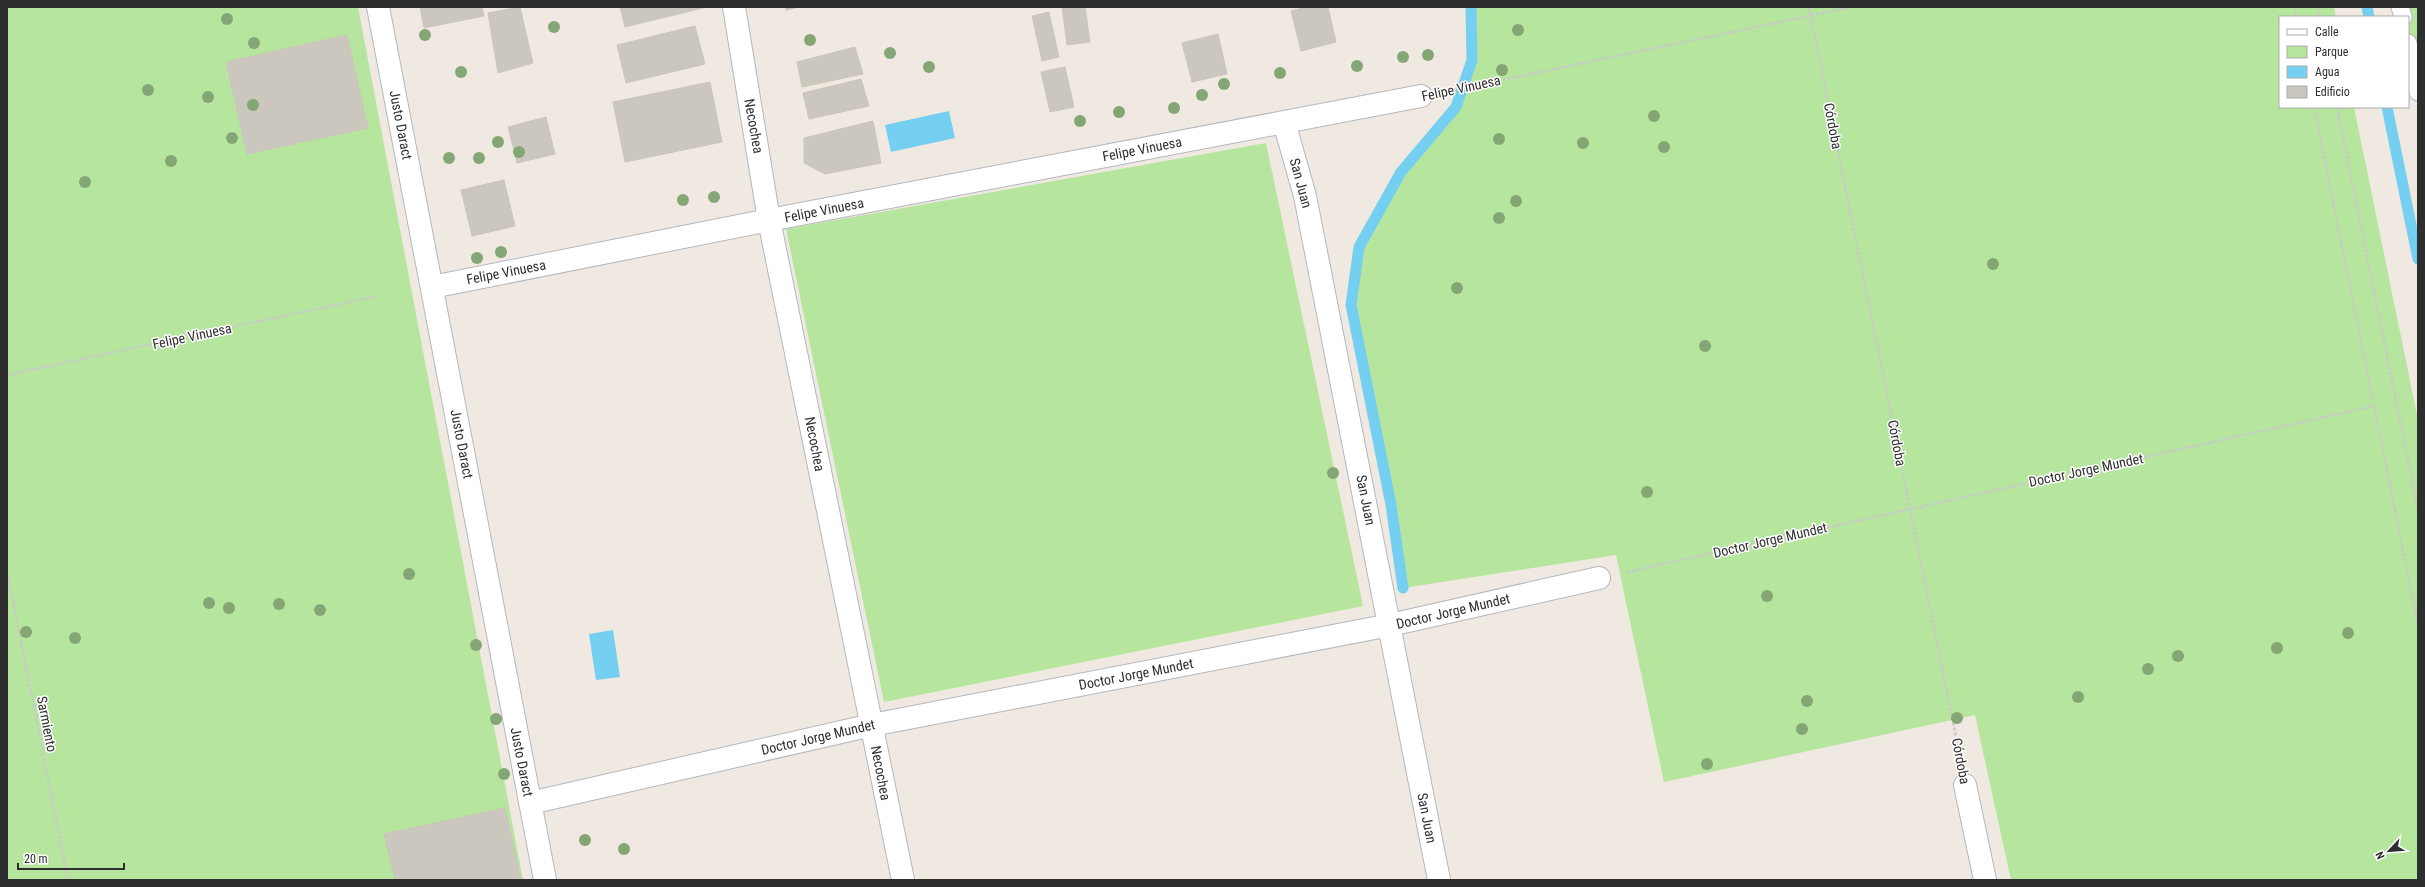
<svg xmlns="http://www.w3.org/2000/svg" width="2425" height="887" font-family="'Roboto Condensed',sans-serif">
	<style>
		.green { fill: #b6e59e }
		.water { fill: #75cff0 }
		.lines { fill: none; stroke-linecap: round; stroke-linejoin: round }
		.stream { stroke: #75cff0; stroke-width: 11 }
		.building { fill: #cbc7bf; stroke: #cbc5ba }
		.lane-casing { stroke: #b4b7c1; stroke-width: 19 }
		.street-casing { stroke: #b4b7c1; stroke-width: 24 }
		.path { stroke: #c9c9c9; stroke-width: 2.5; stroke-dasharray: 3 2; stroke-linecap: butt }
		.lane { stroke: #fff; stroke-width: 17 }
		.street { stroke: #fff; stroke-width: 22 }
		.tree { fill: #84a574 }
		.labels { text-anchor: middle; stroke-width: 3; stroke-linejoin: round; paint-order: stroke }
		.street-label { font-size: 14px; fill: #2e2e2e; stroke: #fff }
	</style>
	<rect width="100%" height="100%" fill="#efe9e1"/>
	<!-- green -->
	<path class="green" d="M7,7H358L523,880H7Z
		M1471,7H2334L2336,17H2280V107H2354L2418,420V880H2011L1975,715L1664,782L1616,555L1403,588L1391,505L1351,305L1359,247L1401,172L1456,107L1472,60Z
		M2400,7H2418V93L2408,45V17Z
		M1266,143L1363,606L884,702L786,229Z"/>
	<!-- water -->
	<path class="water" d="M949,111L955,138L891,152L885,125Z
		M613,630L620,677L596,680L589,634Z"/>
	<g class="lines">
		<!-- stream -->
		<path class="stream" d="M2367,7L2369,17
			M2387,107L2418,259
			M1403,588L1391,505L1351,305L1359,247L1401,172L1456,107L1472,60L1471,7"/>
	</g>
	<!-- building -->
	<path class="building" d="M420,7H482L484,16L424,28Z
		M520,7L533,63L498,73L488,13Z
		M620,7H703V8L625,27Z
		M785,7H799L786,10Z
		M1062,7H1085L1090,42L1067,45Z
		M1307,7H1328L1336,42L1301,51L1291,11Z
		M1049,12L1059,57L1042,61L1032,16Z
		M695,26L705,64L626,83L617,45Z
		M1218,34L1227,74L1192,82L1182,43Z
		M347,35L368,128L247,154L226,62Z
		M855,47L863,74L802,87L797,62Z
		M1065,67L1074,107L1050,112L1041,72Z
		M861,79L869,106L809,119L803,93Z
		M710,82L722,142L625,162L613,102Z
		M546,117L555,154L517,163L508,127Z
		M873,121L881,163L825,174L804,163V138Z
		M504,180L515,226L472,236L461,190Z
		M505,808L521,880H395L384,834Z"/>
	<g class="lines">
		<defs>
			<path id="lane" d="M2400,7L2403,17
				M2408,43L2418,92"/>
			<path id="street" d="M378,7L545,880
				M734,7L769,220L903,880
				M1284,122L1305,196L1439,880
				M432,287L769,220L1421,96
				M1965,785L1985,880
				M530,803L872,725L1390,625L1599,578"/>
		</defs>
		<!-- lane casing -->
		<use href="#lane" class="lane-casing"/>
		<!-- street casing -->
		<use href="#street" class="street-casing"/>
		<!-- path -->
		<path class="path" d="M1809,7L1960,757
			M2294,7L2296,17
			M2317,7L2319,17
			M1449,91L1852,7
			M2314,107L2418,625
			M2337,107L2418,510
			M7,375L377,296
			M7,571L68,880
			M1627,572L2374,406"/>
		<!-- lane -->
		<use href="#lane" class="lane"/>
		<!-- street -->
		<use href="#street" class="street"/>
	</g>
	<!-- trees -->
	<g class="tree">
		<circle cx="227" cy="19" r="6"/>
		<circle cx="554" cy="27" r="6"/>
		<circle cx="1518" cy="30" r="6"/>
		<circle cx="425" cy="35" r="6"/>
		<circle cx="810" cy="40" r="6"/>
		<circle cx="254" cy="43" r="6"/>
		<circle cx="890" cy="53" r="6"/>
		<circle cx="1428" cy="55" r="6"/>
		<circle cx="1403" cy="57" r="6"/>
		<circle cx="1357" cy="66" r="6"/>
		<circle cx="929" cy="67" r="6"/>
		<circle cx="1502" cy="70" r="6"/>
		<circle cx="461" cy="72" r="6"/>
		<circle cx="1280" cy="73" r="6"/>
		<circle cx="1224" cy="84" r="6"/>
		<circle cx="148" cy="90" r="6"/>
		<circle cx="1202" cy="95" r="6"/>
		<circle cx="208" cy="97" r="6"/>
		<circle cx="253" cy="105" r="6"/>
		<circle cx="1174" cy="108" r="6"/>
		<circle cx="1119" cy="112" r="6"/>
		<circle cx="1654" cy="116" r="6"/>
		<circle cx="1080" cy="121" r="6"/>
		<circle cx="232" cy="138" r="6"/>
		<circle cx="1499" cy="139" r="6"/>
		<circle cx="498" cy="142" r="6"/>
		<circle cx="1583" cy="143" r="6"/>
		<circle cx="1664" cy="147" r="6"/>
		<circle cx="519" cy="152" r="6"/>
		<circle cx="449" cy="158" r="6"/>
		<circle cx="479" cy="158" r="6"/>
		<circle cx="171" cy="161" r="6"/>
		<circle cx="85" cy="182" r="6"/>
		<circle cx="714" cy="197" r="6"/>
		<circle cx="683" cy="200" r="6"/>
		<circle cx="1516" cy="201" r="6"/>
		<circle cx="1499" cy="218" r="6"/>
		<circle cx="501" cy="252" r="6"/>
		<circle cx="477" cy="258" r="6"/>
		<circle cx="1993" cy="264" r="6"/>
		<circle cx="1457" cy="288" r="6"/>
		<circle cx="1705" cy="346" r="6"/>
		<circle cx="1333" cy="473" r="6"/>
		<circle cx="1647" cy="492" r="6"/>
		<circle cx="409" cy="574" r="6"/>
		<circle cx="1767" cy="596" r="6"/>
		<circle cx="209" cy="603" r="6"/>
		<circle cx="279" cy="604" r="6"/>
		<circle cx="229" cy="608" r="6"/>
		<circle cx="320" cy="610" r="6"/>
		<circle cx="26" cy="632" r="6"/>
		<circle cx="2348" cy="633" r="6"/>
		<circle cx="75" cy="638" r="6"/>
		<circle cx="476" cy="645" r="6"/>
		<circle cx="2277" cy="648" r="6"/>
		<circle cx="2178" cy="656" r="6"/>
		<circle cx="2148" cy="669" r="6"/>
		<circle cx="2078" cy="697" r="6"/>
		<circle cx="1807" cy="701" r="6"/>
		<circle cx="1957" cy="718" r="6"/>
		<circle cx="496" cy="719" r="6"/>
		<circle cx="1802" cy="729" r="6"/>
		<circle cx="1707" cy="764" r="6"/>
		<circle cx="504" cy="774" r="6"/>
		<circle cx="585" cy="840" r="6"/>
		<circle cx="624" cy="849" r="6"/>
	</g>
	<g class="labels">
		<!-- street labels -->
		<g class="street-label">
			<text transform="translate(1461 88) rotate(-12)" y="5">Felipe Vinuesa</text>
			<text transform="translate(401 125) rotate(79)" y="5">Justo Daract</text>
			<text transform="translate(754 126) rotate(80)" y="5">Necochea</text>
			<text transform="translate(1833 126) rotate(79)" y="5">Córdoba</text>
			<text transform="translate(1142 149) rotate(-11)" y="5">Felipe Vinuesa</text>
			<text transform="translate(1301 183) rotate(75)" y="5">San Juan</text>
			<text transform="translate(824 210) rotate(-11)" y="5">Felipe Vinuesa</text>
			<text transform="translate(506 272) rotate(-11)" y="5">Felipe Vinuesa</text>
			<text transform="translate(192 336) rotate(-12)" y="5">Felipe Vinuesa</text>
			<text transform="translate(1897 443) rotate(79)" y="5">Córdoba</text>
			<text transform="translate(462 444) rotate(79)" y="5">Justo Daract</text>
			<text transform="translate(815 444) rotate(79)" y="5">Necochea</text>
			<text transform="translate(2086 470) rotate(-12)" y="5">Doctor Jorge Mundet</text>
			<text transform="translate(1366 500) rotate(79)" y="5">San Juan</text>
			<text transform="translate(1770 540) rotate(-13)" y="5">Doctor Jorge Mundet</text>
			<text transform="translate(1453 611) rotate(-13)" y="5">Doctor Jorge Mundet</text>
			<text transform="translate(1136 674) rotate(-11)" y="5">Doctor Jorge Mundet</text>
			<text transform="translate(47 724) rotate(79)" y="5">Sarmiento</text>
			<text transform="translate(818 737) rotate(-13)" y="5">Doctor Jorge Mundet</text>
			<text transform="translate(1961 761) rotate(79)" y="5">Córdoba</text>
			<text transform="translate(522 762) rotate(79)" y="5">Justo Daract</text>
			<text transform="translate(881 773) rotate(79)" y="5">Necochea</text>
			<text transform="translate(1427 818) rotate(79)" y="5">San Juan</text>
		</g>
	</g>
	<!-- border -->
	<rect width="2425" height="887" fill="none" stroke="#2e2e2e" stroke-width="16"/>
	<!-- legend -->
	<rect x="2279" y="16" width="130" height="92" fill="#ffffff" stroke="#ababab"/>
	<rect x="2287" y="29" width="20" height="6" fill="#ffffff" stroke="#ababab"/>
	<text x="2315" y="36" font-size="12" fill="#2e2e2e">Calle</text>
	<rect x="2287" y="46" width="20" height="12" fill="#b6e59e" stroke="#ababab"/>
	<text x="2315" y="56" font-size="12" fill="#2e2e2e">Parque</text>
	<rect x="2287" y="66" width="20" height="12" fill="#75cff0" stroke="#ababab"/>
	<text x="2315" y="76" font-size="12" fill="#2e2e2e">Agua</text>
	<rect x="2287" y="86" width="20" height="12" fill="#cbc7bf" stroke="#ababab"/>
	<text x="2315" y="96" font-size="12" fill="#2e2e2e">Edificio</text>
	<!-- north arrow -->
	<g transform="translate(2389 851) rotate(244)" stroke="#ffffff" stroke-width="3" paint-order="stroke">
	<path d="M0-3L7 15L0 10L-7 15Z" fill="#2e2e2e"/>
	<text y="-6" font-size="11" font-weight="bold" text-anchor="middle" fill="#2e2e2e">N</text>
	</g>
	<!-- scale -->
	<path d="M18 863v6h106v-6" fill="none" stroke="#2e2e2e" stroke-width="2"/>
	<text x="24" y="863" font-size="12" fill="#2e2e2e" stroke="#ffffff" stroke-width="3" paint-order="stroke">20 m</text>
</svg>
